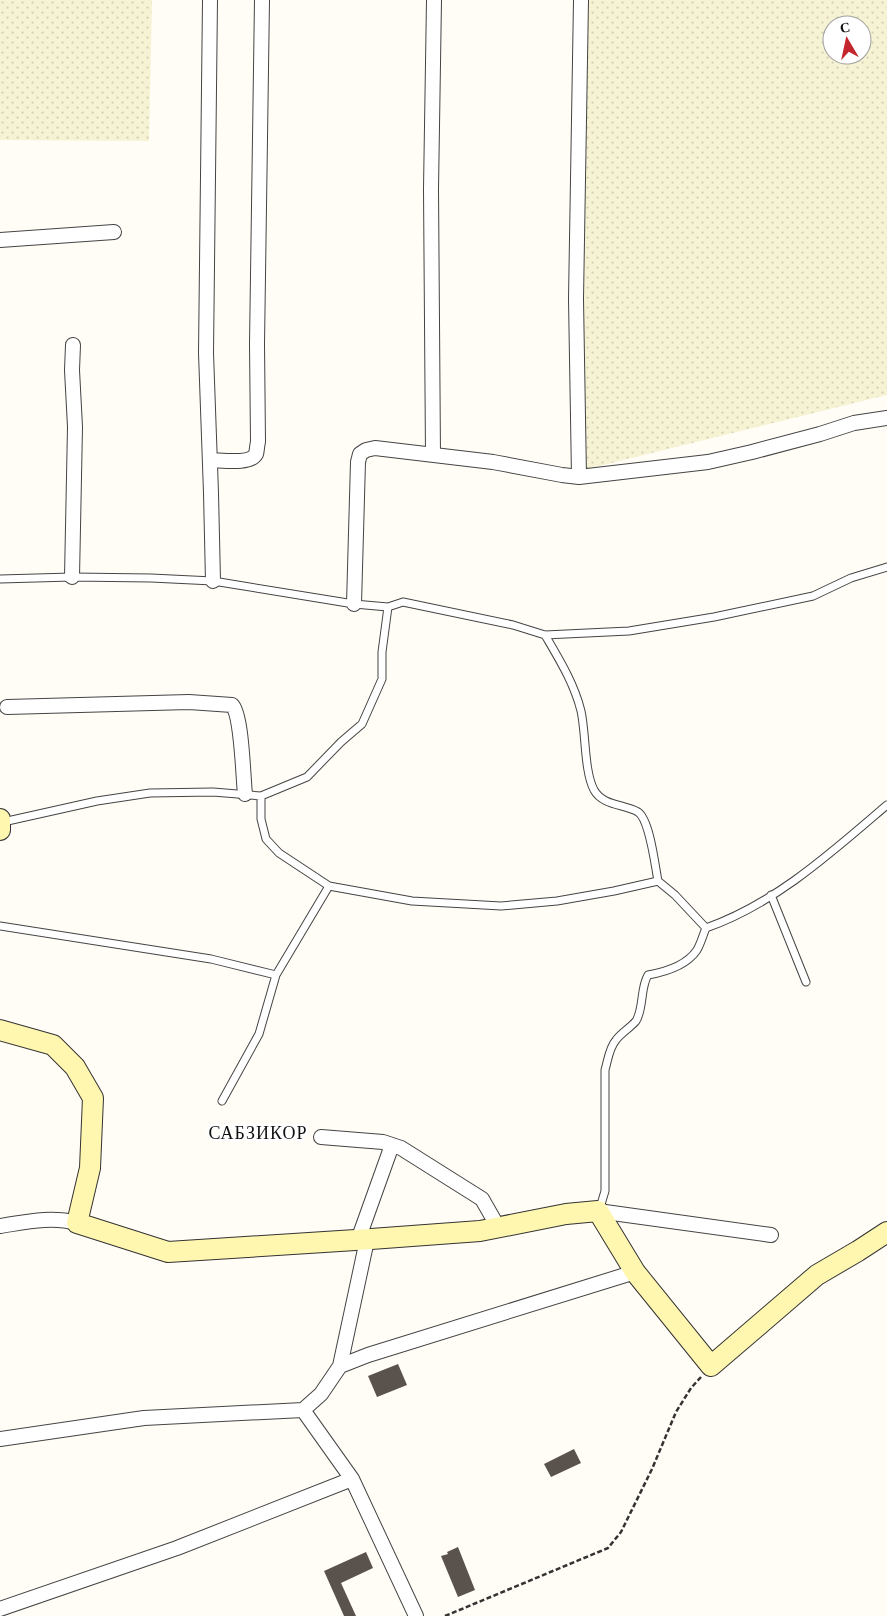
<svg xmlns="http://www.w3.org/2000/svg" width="887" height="1616" font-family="'Crimson Pro',serif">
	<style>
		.farmland { fill: url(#farmland-dots); fill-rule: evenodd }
		.building { fill: #5a524d }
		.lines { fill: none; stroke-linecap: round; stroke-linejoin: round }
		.lane-casing { stroke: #444; stroke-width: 9 }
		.street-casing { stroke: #444; stroke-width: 16 }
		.secondary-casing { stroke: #333; stroke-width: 22 }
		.path { stroke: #333; stroke-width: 2.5; stroke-dasharray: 5 2.5; stroke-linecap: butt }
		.lane { stroke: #fff; stroke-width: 7 }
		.street { stroke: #fff; stroke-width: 14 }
		.secondary { stroke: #fff6b0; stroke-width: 20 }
		.labels { text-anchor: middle; stroke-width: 5; stroke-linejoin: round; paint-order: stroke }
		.quarter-label { font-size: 18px; letter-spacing: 1px; fill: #111; stroke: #fff }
	</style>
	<defs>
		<pattern id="farmland-dots" width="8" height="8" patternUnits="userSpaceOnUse" patternTransform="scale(1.25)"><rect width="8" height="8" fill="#f6f3d4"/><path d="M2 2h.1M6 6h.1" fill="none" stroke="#d2cfb5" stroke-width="1.8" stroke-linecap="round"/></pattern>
	</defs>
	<rect width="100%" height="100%" fill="#fffdf5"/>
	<!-- farmland -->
	<path class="farmland" d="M0,0H152L149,141L0,140Z
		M585,0H887V395L575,472ZM832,25H862V55H832Z"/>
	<!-- building -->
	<path class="building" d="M398,1364L407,1385L377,1397L368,1376Z
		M574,1449L581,1463L551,1477L544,1464Z
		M458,1547L475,1590L458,1597L441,1556L448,1554L447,1552Z
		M366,1552L373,1568L341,1583L356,1616H344L324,1571Z"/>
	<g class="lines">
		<defs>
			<path id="lane" d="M0,579L72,577L151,578L213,581L354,604L388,607
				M545,635C559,659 574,683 581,711C586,733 584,771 594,790C603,806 624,804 638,812C650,820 655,866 658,881
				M261,796V819L266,839L279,853L329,886L412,901L501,906L557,901L614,891L658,881L675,895L706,928C775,904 832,852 887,805
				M3,822L97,801L150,793L213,792L261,796L307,777L341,742L362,724L382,679V652L388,607L403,602L513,625L545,635L629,631L714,617L813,596L851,578L887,567
				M771,895L806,982
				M0,926L211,959L276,975L329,886
				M222,1101L259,1034L276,975
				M599,1211L605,1191V1070C608,1060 609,1048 616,1040C621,1033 630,1028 636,1021C644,1008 640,988 648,975C665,972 687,965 697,950C701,943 703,935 706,928"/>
			<path id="street" d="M210,0L206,353L211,493L213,581
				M0,240L114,232
				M433,455L431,189L434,0
				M210,460C221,460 250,465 256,454C257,451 257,445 258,442L257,344L262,0
				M579,477L576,299L581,0
				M72,577L75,427L72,370L73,345
				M354,604L358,462L360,454L366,450L375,448L493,462L562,475L579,477L708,462L752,452L820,434L854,423L887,418
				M7,707L189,702L232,705C242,715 243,777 245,794
				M321,1137L383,1142L401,1148L482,1199L498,1227
				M598,1211L771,1235
				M0,1226C26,1222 51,1216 77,1223
				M358,1240L392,1145
				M340,1366L367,1240
				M303,1410L352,1479L416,1616
				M0,1439L144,1418L303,1410L321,1394L340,1366L368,1355L635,1272
				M0,1609L177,1548L352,1479"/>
			<path id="secondary" d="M0,819V830
				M0,1030L53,1045L75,1067L93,1098L90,1168L77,1223L168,1252L371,1239L480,1231L566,1214L598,1211L635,1272L711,1366L817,1275L858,1251L887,1232"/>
		</defs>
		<!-- lane casing -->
		<use href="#lane" class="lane-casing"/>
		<!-- street casing -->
		<use href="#street" class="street-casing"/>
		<!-- secondary casing -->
		<use href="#secondary" class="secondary-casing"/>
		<!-- path -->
		<path class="path" d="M445,1616L608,1548L621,1532L652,1469L676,1412L691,1388L701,1377"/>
		<!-- lane -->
		<use href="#lane" class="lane"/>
		<!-- street -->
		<use href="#street" class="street"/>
		<!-- secondary -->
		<use href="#secondary" class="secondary"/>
	</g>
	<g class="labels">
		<!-- quarter labels -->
		<g class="quarter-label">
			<text x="258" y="1139">САБЗИКОР</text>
		</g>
	</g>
	<!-- north arrow -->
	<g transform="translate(847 40) rotate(351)"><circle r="24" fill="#ffffff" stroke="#a0a0a0"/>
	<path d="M0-4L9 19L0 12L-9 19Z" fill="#c4262e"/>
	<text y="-8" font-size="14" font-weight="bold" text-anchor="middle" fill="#111111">С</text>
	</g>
</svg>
